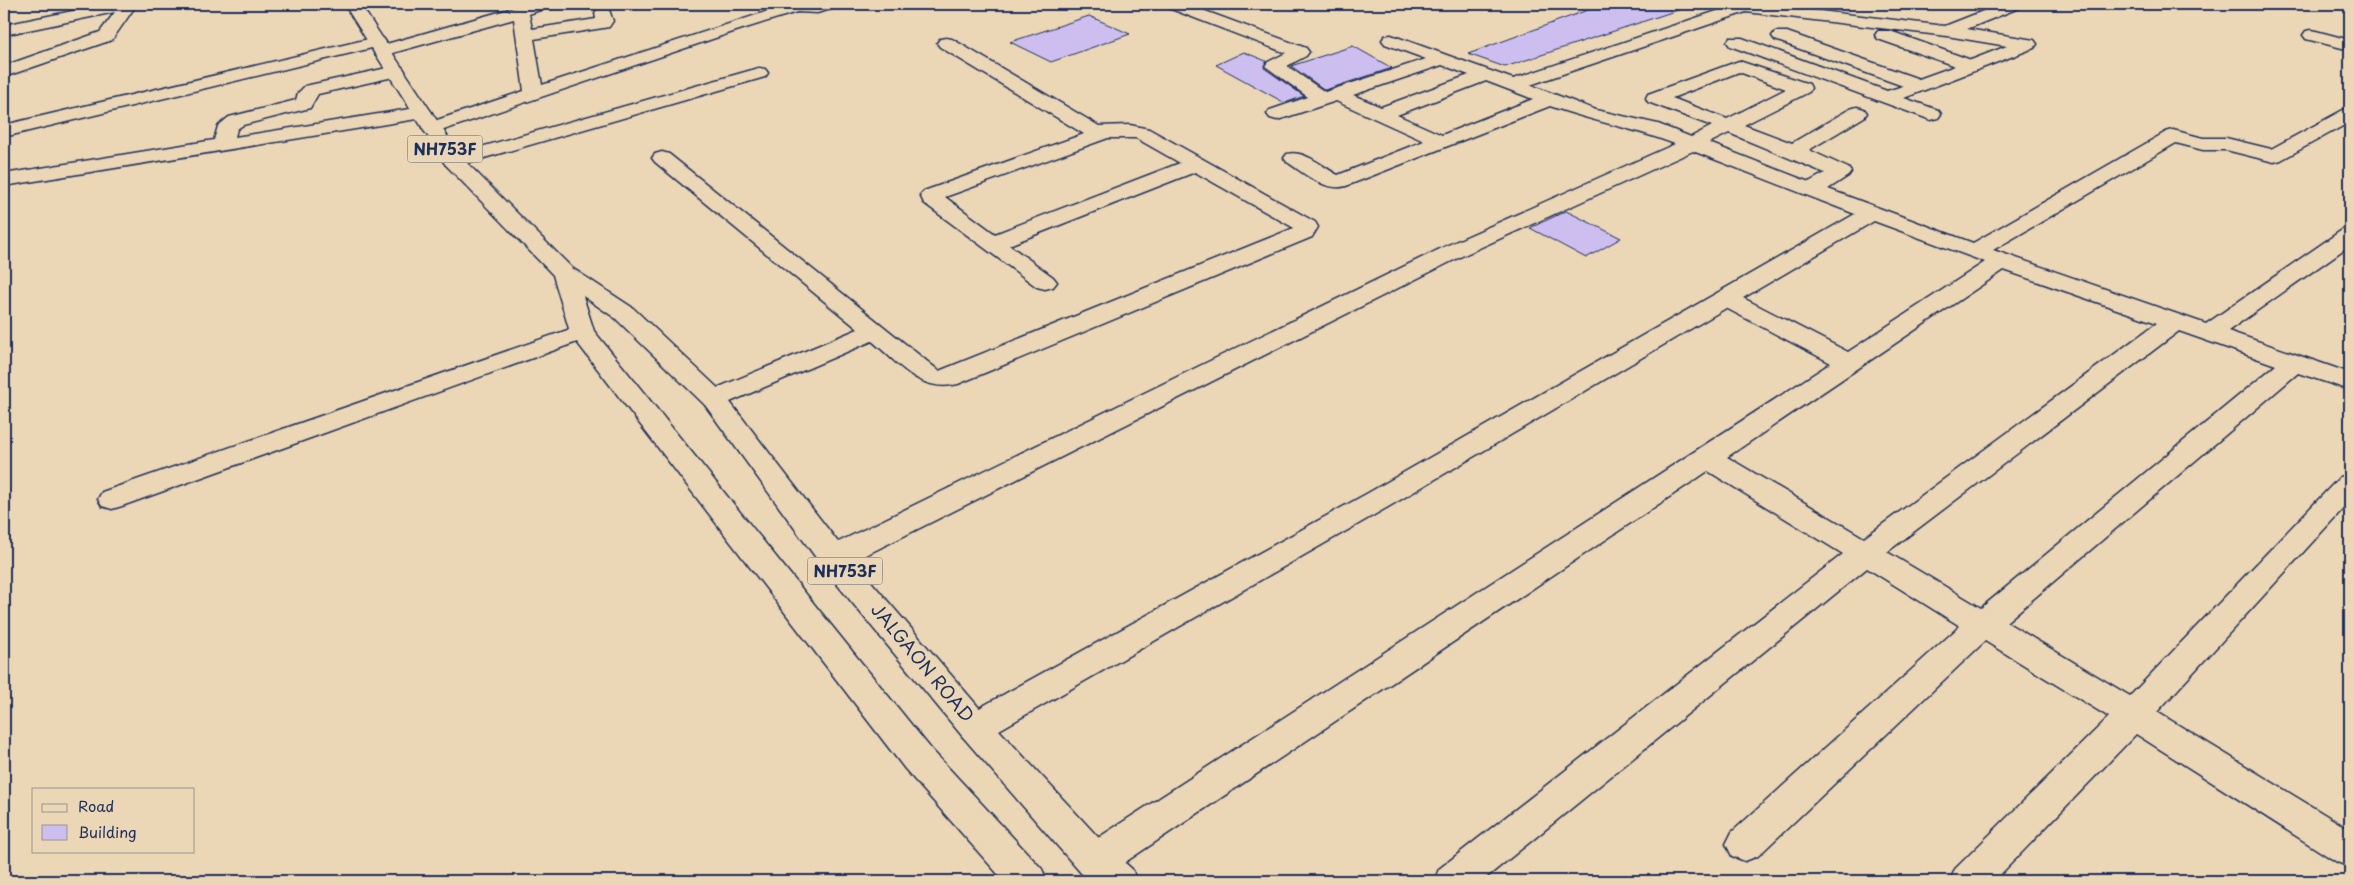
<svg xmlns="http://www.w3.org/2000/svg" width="2354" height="885" font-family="'Playpen Sans',sans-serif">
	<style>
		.building { fill: #cdbef0; stroke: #1b2f5e }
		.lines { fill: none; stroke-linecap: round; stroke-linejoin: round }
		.minor-casing { stroke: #1b2f5e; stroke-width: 3 }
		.highway-casing { stroke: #1b2f5e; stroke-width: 3 }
		.minor { fill: #ebd7b5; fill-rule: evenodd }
		.highway { fill: #ebd7b5; fill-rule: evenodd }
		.labels { text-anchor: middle; stroke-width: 4; stroke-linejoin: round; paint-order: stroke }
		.shield { fill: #ebd7b5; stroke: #596178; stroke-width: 1 }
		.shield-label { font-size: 16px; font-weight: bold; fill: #1b2f5e }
		.street-label { font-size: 18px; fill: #1b2f5e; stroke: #ebd7b5 }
	</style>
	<rect width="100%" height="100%" fill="#ebd7b5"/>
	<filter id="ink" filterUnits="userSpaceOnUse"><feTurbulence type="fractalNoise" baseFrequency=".02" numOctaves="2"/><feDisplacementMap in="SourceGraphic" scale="10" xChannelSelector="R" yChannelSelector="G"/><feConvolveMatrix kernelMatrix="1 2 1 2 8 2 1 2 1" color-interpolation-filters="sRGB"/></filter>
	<g filter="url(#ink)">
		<!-- building -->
		<path class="building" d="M1604,4H1680L1681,9L1505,67L1468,54Z
			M1089,16L1130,34L1051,62L1010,42Z
			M1353,46L1392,68L1325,90L1291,66Z
			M1244,52L1266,61L1264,68L1304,96L1285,103L1216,65Z
			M1566,211L1621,238L1586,258L1530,228Z"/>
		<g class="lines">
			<defs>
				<path id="minor" d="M107,4H137L112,40L4,77V66L100,32L115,12L4,35V25Z
					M527,4H550L548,7L529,14L532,29L596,19L595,13L597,10H609L613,21L609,27L603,28L534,39L542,85L790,4H841L839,7L817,13L797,12L736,31L432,134L425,132L422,128L425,124L524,91L514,19L382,56L376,55L373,51L376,47L4,137V125L377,37L383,38L386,42L383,45Z
					M1164,4H1186L1306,48L1309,52L1306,56L1287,66L1325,92L1426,59L1385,44L1382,40L1385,36L1391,35L1513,79L1738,4H1761L1945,26L2001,4H2023L2021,7L1967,29L2034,40L2037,44L2034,48L1904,98L1938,110L1941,114L1938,118L1931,120L1730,46L1727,42L1730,38H1742L1887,91L1903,86L1775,40L1772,36L1775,32H1787L1919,79L1955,66L1878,39L1875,35L1878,31H1890L1971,60L2007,46L1947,36L1746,12L1530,85L1596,110L1658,124L1691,137L1712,126L1648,102L1646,98L1648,94L1739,61L1809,84L1811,88L1809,92L1744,125L1792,143L1850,109L1857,107L1864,109L1867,113L1864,117L1809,150L1848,168L1851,172L1848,176L1828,189L1973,243L2166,132L2173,130L2203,138H2226L2271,149L2343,110L2350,108V122L2281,160L2274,162L2226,150H2203L2176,143L1993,250L2206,324L2342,230L2350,228V245L2228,331L2350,373V390L2298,373L2006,622L2130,696L2340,477L2350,475V501L2157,712L2350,830V867L2337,862L2136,734L1994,881H1950L1955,869L2109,717L1985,641L1758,856L1745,861L1732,856L1726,844L1732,832L1960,626L1867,568L1482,881H1434L1439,869L1843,554L1708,471L1109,873L1095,878L1081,873L1076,861L1081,849L1831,363L1726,308L1388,507L987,737L975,741L963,737L958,727L963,717L1368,493L1855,214L1693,151L1464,255L844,566L833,569L822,566L818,558L822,550L1448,245L1675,144C1634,128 1591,121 1550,106L1346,186C1325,192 1304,173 1287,162L1284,158L1287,154C1304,149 1323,167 1338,175L1424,141L1336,101L1284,118L1277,120L1270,118L1267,114L1270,110L1308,97L1265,66L1268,62L1286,53L1166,7ZM1442,65L1469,75L1381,107L1353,95ZM1739,72L1786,89L1727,119L1672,98ZM1486,81L1533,99L1442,135L1397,115ZM1729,133L1825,173L1809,182L1709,143ZM1874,221L1985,262L1848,352L1743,298ZM2004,270L2157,323L1864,538L1727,457ZM2179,331L2276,365L1981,608L1887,552Z
					M2312,30L2350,40V50L2306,39L2303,35L2306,31Z
					M946,38L952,39L1099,126L1130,125L1149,129L1315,222L1318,227L1312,237L958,384C919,393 900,364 872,341L723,405L714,407L705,405L701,399L705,393L858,329L655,162L652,158L655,154L662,152L669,154L939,371L1294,228L1195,172L1009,245L1053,277L1057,282L1053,287L1045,289L1037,287L924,203L920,195L924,191L1084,134L940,47L937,43L940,39ZM1108,138H1136L1180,163L995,234L945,197Z
					M396,66L402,67L405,71L402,75L318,94L310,108L243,125L237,129L235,137L422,107L429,109L432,113L429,117L4,186V174L214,140L218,126L229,117L296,100L298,93L305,86Z
					M759,68L765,69L768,73L765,77L460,165L453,167L446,165L443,161L446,157Z
					M582,325L591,327L594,332L591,337L122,506L112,509L102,506L98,499L102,492Z"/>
				<path id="highway" d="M344,4H360L461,157L572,268L633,308L723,393L844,550L987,717L1109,849L1132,869L1137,881H1091L1081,873L963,737L822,566L705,405L615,318L583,296L594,331L931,749L1042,869L1047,881H1004L905,769L573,337L570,332L553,275L446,165Z"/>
			</defs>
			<!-- minor casing -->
			<use href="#minor" class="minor-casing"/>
			<!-- highway casing -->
			<use href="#highway" class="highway-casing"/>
			<!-- minor -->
			<use href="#minor" class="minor"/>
			<!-- highway -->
			<use href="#highway" class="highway"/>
		</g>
	</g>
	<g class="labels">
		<!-- shield labels -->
		<g class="shield">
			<rect x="407.5" y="135.5" width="75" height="27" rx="4"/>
			<rect x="807.5" y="557.5" width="75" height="27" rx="4"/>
		</g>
		<g class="shield-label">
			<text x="445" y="155">NH753F</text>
			<text x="845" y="577">NH753F</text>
		</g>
		<!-- street labels -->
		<g class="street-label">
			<text transform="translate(922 663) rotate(50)" y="6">JALGAON ROAD</text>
		</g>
	</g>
	<!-- margin -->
	<rect width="2354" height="885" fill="none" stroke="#ebd7b5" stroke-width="20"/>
	<rect x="10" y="10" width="2334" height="865" fill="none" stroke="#1b2f5e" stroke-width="2" filter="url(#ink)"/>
	<!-- legend -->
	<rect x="32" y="788" width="162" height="65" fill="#ebd7b5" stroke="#989492"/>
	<rect x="42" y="804" width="25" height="8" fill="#ebd7b5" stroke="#989492"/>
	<text x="78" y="812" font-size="15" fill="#1b2f5e">Road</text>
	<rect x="42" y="825" width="25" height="15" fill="#cdbef0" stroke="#989492"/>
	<text x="78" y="838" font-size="15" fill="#1b2f5e">Building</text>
</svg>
